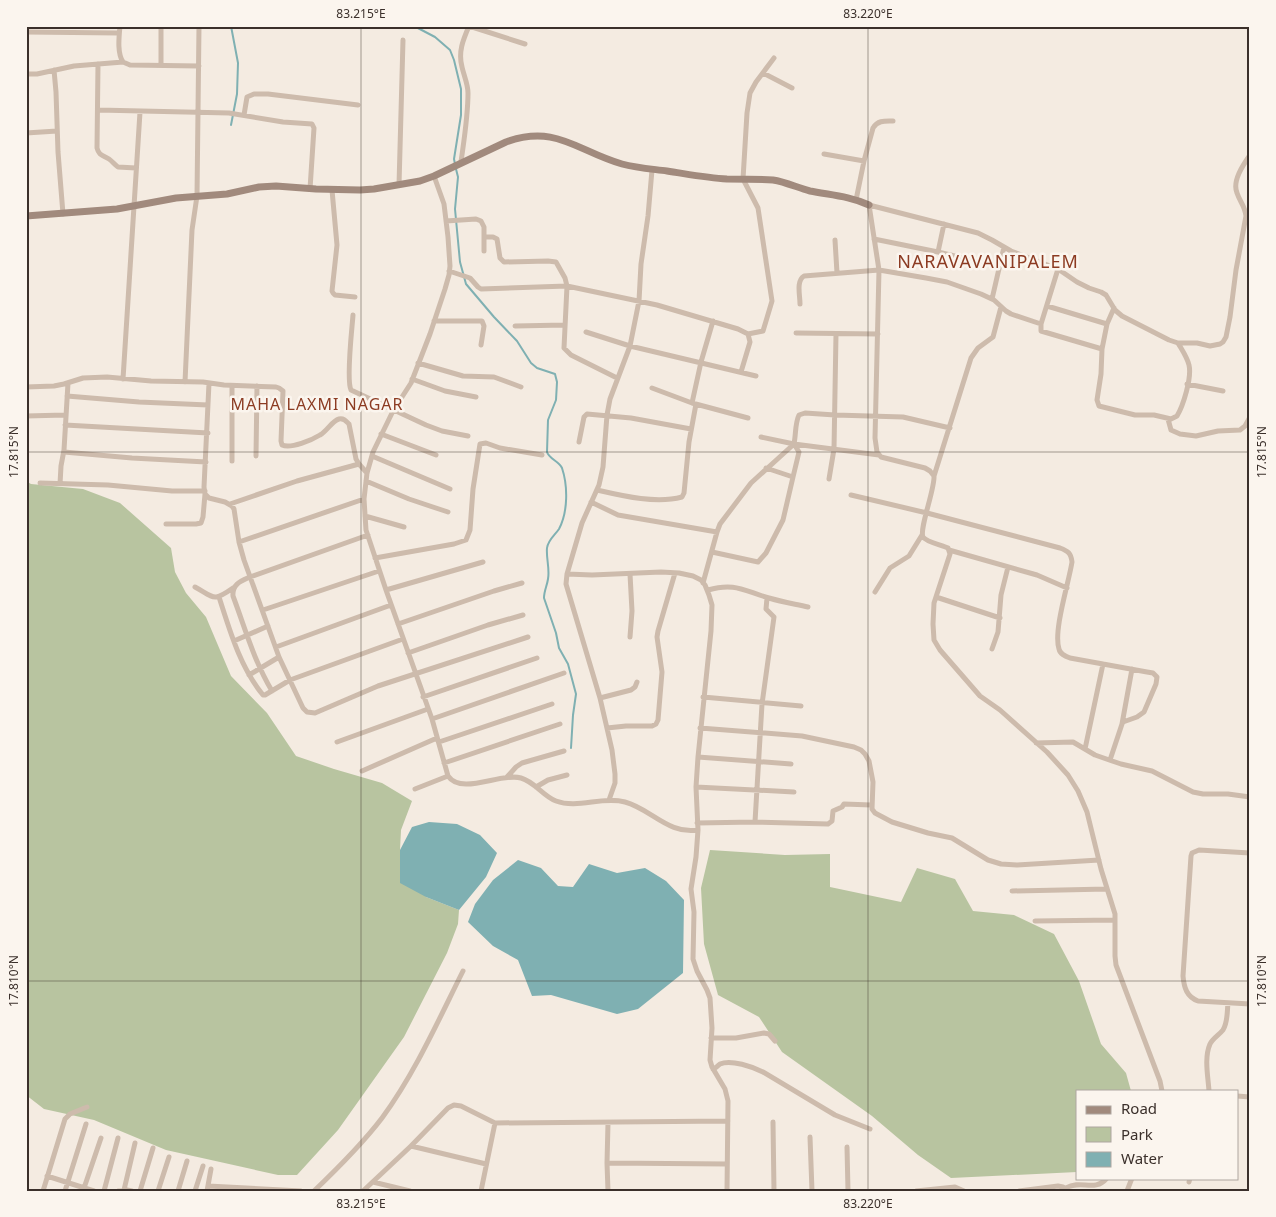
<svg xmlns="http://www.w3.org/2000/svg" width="1276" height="1217" font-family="'Noto Sans',sans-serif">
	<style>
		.green { fill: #b8c4a0 }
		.water { fill: #7fb0b2 }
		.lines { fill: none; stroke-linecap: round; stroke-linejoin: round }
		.stream { stroke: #7fb0b2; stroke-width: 2 }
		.street { stroke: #cdbbac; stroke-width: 5 }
		.secondary { stroke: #a18a7d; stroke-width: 7 }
		.ticks { fill: none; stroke: #3b302b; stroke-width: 1; stroke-opacity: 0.45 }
		.labels { text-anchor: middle; stroke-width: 5; stroke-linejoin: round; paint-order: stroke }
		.neighbourhood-label { font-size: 16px; letter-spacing: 1px; fill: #8c3b22; stroke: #fbf5ee }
		.quarter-label { font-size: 18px; letter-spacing: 1px; fill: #8c3b22; stroke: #fbf5ee }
		.neatline { fill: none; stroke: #3b302b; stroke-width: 2 }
		.ticks-label { font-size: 12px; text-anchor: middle; fill: #3b302b }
	</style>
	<rect width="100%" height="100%" fill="#f4ebe1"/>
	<!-- green -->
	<path class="green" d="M26,481L31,484L83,489L120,503L171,548L175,572L186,593L206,617L231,676L267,713L296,756L334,769L382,783L412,801L401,830L400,850L426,897L459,910L458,924L447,953L404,1037L338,1130L297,1175H278L166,1150L94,1120L44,1109L26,1095Z
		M710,850L785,855L830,854V887L901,902L917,868L955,879L973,911L1014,915L1054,934L1079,981L1101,1044L1126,1073L1131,1091H1077V1172L951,1178L918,1155L872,1116L782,1052L759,1017L718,995L704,944L701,888Z"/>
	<!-- water -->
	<path class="water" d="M429,822L457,824L480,835L497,853L486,877L459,910L426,897L400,883V850L412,827Z
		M518,860L541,868L558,886L573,887L589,864L617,873L645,868L666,881L684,900L683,973L638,1009L617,1014L551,995L532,996L518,960L493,946L468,922L475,904L493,880Z"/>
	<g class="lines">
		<!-- stream -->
		<path class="stream" d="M414,26L435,37L450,50L454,60L461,89V115L454,159L455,164
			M231,125L237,94L238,63L231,26
			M456,169L458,177L455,209L460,262L466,284L494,317L517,341L531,363L537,368L555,374L557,382L556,400L548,420L547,452C549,459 559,461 562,468C568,486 568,512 559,529C555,535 548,540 547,548C546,558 550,569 548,579C547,586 544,591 544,598L556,633L559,648L568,664L576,694L573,715L571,748"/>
		<!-- street -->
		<path class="street" d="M120,26C119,37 117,53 123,62L130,65L199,66
			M26,32L119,33
			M98,64L97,148C99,156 103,155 109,159C112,161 115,165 118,167L136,168
			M161,65V26
			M54,70L56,92L58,152L63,214
			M763,73L792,88
			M26,74H37L74,66L123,62
			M98,110L229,113L283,122L312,124L314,128L310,189
			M244,115L247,97L254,94H268L358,105
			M26,133L57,131
			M824,154L864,161
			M461,162C464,140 468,116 468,93C468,84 464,76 462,67C458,52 463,40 469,26L525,44
			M434,176L444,204L448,237L450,266L449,275L445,289L430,334L411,383L393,411L373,452L367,473L364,499L366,530L386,590L432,719L448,776C462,796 501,772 521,778C535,782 543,796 556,801C578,809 602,796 625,802C651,809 669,835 698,830
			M399,185L403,40
			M332,190L337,245L332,291L333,293L335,295L355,297
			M856,200L864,161L873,128C878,120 885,121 893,121
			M446,221L476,219L481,221L484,227V251
			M944,224L938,252L984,263
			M484,237H493L497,239L500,258L504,262L548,261L556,262L565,278L567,286L564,348L571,355L617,378
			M874,239L938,252
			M835,240L837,273
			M1058,269L1041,324V331L1102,349
			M449,271L470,278L478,287L481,289L567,286L657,305L738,329L748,334L750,342L741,372
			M992,299L1004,247
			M800,304C800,295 796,281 804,276L879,270L926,278L947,282L981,294L994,300L1006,311L1011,314L1041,324
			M1047,306L1107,324
			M1114,308L1107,324L1102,349L1101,374L1097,400L1099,406L1135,415H1154L1171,419L1177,416C1183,406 1192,378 1189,365C1187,357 1182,350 1178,343
			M353,315C352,329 346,380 351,390L426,425L442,431L468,436
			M434,321H482L484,326L481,345
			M515,326L565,325
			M586,332L630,346L639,301L641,264L648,216L652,170
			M796,333L878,334
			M748,334L763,331L772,301L758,208L743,179L747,113L750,93L756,82L774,58
			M418,363L463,376L494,377L521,387
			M123,379L140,112
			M412,379L445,391L476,397
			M185,382L192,230L197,196L199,26
			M209,383L204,487L205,494L209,498L225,502L232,506L234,509L239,542L244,560L279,657L303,708L307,712L315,713L378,686L528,637
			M1187,384L1223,391
			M232,386V461
			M26,387L54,386L64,384L83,378L107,377L151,381L203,382L224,385L276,387L279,388L283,391L281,441L282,445C291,449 312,440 320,435C327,431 332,421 339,419C344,418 346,421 349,424L356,459L359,464L367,473
			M652,388L692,403L748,418
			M67,396L139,402L208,405
			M692,403L701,362L713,321
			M26,416L65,415
			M1168,419L1171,430L1180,434L1196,436L1218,431L1240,430L1245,426L1250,417
			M65,425L208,433
			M381,434L436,455
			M761,437L794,444L879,455
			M579,442L584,417L587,414L631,418L691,429
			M64,452L132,458L206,462
			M256,456L257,386
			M372,456L450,489
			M766,468L793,477L799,452L794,444
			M934,476L971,358L978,348L993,337L1001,307
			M829,479L834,449L836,334
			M366,481L409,499L448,512
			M40,483L108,485L172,491H205
			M60,484L61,466L64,450L68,383
			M597,490C623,496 656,504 682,497L684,493L689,442L696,404
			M851,495L927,513L1060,548C1068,551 1071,553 1072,562C1069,582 1053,631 1059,649C1060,654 1065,656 1070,658L1147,672L1153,673L1157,677L1156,684L1144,712L1137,717L1123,722L1122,724L1110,760
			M591,502L618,515L717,532
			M230,504L297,481L359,464
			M365,516L404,527
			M166,524H196L201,523L203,517L205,494
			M239,542L364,499
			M949,550L1037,575L1067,588
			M712,552L758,562L766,553L783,520L793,477
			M375,558L454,544L466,540L470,530L473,489L480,444L486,443L500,448L542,455
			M567,574L592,575L661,572L679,573L693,576L701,580L705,585L709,595L712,605L711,631L698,757L696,787L698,830L696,857L691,889L694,912L693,959L697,971L707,990L710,998L712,1028L710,1060L712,1067L725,1089L728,1101L727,1191
			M703,583L717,532L720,524L751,483L794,444C796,434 795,423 799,415L805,413L835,415L903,417L950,428
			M195,587C215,598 213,602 233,588
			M386,590L483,562
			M708,590C735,582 744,591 769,598C782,602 795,604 808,607
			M875,592L890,568L909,556L922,535
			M219,597C230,631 240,667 263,695H265L290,680L403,639
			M936,597L1000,618
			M263,610L379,571
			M398,624L494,591L522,583
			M630,637L632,611L630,574
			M234,641L268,626
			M276,647L391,605
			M992,649L998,632L1001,595L1008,567
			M408,653L488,625L523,615
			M249,675L279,657
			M272,691C254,661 245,628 233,596C232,584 241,581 250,577L368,535
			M423,697L537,658
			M703,697L801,706
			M600,698L631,690L635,687L637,682
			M432,719L564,673
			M1122,724L1132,669
			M607,728L626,726H652L656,724L658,720L662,672L657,637L658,631L675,573
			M700,728L802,736L854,747L861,750L865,754L869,761L873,782L872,809L875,813L892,822L928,833L952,838L988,860L1001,864L1017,865L1099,860
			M337,742L428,709
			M439,742L552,704
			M1036,743L1073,742L1095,755L1121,764L1152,771L1193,792L1203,794H1228L1250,797
			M1085,749L1103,664
			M698,757L791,764
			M444,763L560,724
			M362,771L437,738
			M507,777L516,767L522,763L564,751
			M536,787L548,780L567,775
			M696,787L794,792
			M415,789L448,776
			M609,800L615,783V774L612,750L600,698L566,584L567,574L582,523L599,485L603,467L607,415L610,399L630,346L756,376
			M755,822L762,704L774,617L766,609L767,598
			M697,823L755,822L828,824L832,821L833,811L842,807L844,804L871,805
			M1250,853L1199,850L1192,853L1191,856L1183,976C1184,988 1187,997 1198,1001L1250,1004
			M1012,891L1107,889
			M1035,921L1115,920
			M711,1038H736L764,1033L769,1034L775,1041
			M713,1069C714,1069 719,1065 720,1064C731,1059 753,1067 763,1072L835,1115L870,1129
			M1162,1091L1160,1081L1116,965L1115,956V914L1101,869L1087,812L1078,791L1068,775L1047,752L1000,710L980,696L940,650L934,640L933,624L934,603L950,554L948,548C942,545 926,542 923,537C919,529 935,489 934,476L930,471L925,468L881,457L877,452L875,438L879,270L869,205L978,233L992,240L1011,251L1058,269L1077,282L1089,288L1101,292L1106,295L1115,310L1122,316L1169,340L1178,343H1197L1210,346L1220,344L1223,342L1226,337L1230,317L1236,270L1246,216C1245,206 1240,202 1237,193C1232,181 1243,165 1250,155
			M1209,1091C1208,1076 1204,1058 1210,1044C1213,1038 1219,1035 1223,1030C1228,1022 1227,1011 1228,1003
			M1237,1096L1250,1097
			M773,1122L774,1191
			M608,1123L607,1163L608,1191
			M810,1137L812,1191
			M411,1146L486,1164
			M847,1147L848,1191
			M607,1163L727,1164
			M47,1176L94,1191
			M373,1182L410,1191
			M1189,1182L1190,1178
			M208,1186L301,1191
			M1066,1188C1082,1179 1094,1193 1107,1178
			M124,1190L135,1143
			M43,1191L65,1119L70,1114L87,1107
			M65,1191L86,1124
			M83,1191L101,1138
			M104,1191L118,1138
			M118,1191L127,1190L132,1191
			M140,1191L153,1148
			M158,1191L169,1157
			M178,1191L187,1161
			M195,1191L203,1166
			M207,1191L211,1169
			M314,1191C337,1169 363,1143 382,1118C415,1073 438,1021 463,971
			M363,1191L411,1146L448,1108L454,1105L461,1106L495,1123L728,1121
			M481,1191L495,1123
			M916,1191L955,1187L964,1191
			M1019,1191L1058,1186L1063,1187L1068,1191
			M1127,1191L1132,1178"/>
		<!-- secondary -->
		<path class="secondary" d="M26,216L117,209L176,198L227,194L259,187L276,186L316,189L360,190L374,189L420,181L434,176L506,142C556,124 577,151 622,164C637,168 652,169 667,171C687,174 707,178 727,179C743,179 758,179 773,180C786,182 798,188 810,191C830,195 850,196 869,205"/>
	</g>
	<!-- ticks -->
	<path class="ticks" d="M361,26V1191M868,26V1191M26,452H1250M26,981H1250"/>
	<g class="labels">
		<!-- neighbourhood labels -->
		<g class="neighbourhood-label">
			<text x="317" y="410">MAHA LAXMI NAGAR</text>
		</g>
		<!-- quarter labels -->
		<g class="quarter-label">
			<text x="988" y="268">NARAVAVANIPALEM</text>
		</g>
	</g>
	<!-- border -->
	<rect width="1276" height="1217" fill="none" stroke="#fbf5ee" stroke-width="55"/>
	<!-- legend -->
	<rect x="1076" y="1090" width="162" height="90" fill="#fbf5ee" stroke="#aea6a0"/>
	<rect x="1086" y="1106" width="25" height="8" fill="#a18a7d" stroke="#aea6a0"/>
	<text x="1121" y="1114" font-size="15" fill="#3b302b">Road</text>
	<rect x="1086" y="1127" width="25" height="15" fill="#b8c4a0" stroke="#aea6a0"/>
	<text x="1121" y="1140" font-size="15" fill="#3b302b">Park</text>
	<rect x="1086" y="1152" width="25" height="15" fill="#7fb0b2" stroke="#aea6a0"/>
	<text x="1121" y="1164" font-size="15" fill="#3b302b">Water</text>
	<rect x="28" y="28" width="1220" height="1162" class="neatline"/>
	<g class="ticks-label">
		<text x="361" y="18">83.215°E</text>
		<text x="868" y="18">83.220°E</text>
		<text transform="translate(14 452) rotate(-90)" y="4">17.815°N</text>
		<text transform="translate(1262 452) rotate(-90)" y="4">17.815°N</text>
		<text transform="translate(14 981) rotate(-90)" y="4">17.810°N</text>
		<text transform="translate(1262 981) rotate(-90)" y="4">17.810°N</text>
		<text x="361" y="1208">83.215°E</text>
		<text x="868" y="1208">83.220°E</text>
	</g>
</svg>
